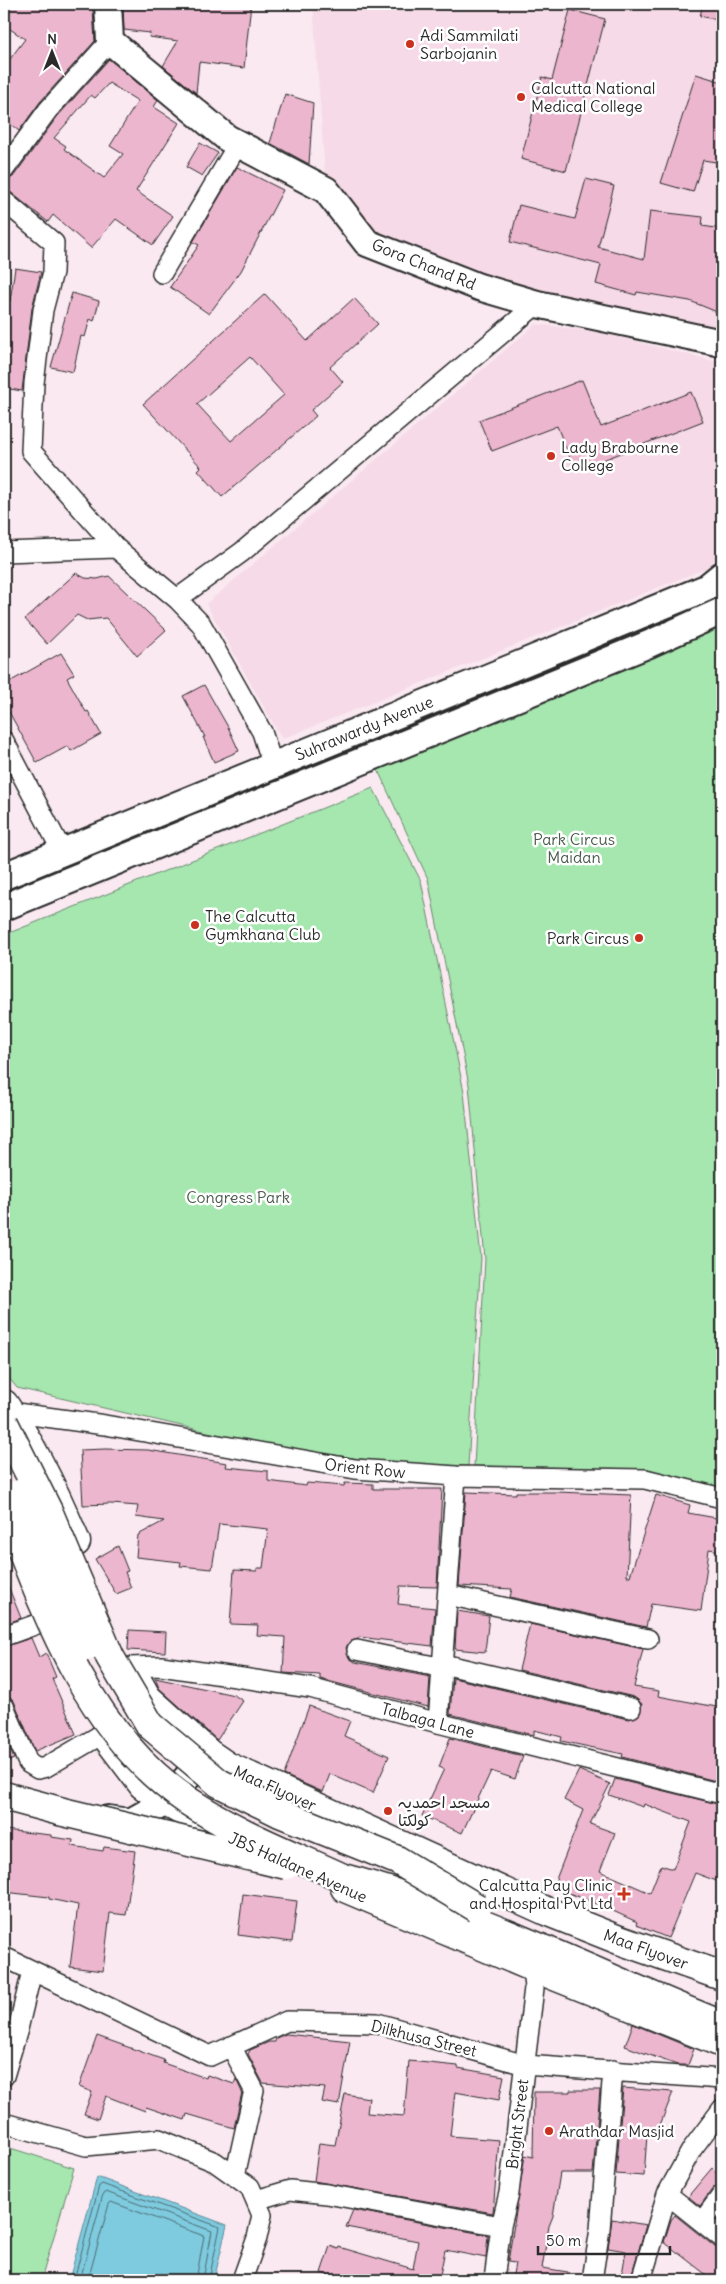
<svg xmlns="http://www.w3.org/2000/svg" width="726" height="2284" font-family="Delius,'Playpen Sans Arabic',sans-serif">
	<style>
		.built { fill: #f6dae7 }
		.green { fill: #a6e6af; stroke: #68886d }
		.water { fill: #7ecade; stroke: #5d8a96 }
		.lines { fill: none; stroke-linecap: round; stroke-linejoin: round }
		.shore { stroke: #4c6b73; stroke-width: 1 }
		.building { fill: #edb6cf; stroke: #2b2b2b; fill-rule: evenodd }
		.street-casing { stroke: #2b2b2b; stroke-width: 22 }
		.secondary-casing { stroke: #2b2b2b; stroke-width: 30 }
		.primary-casing { stroke: #2b2b2b; stroke-width: 31 }
		.highway-casing { stroke: #2b2b2b; stroke-width: 31 }
		.street { stroke: #fff; stroke-width: 19 }
		.secondary { stroke: #fff; stroke-width: 26 }
		.primary { stroke: #fff; stroke-width: 28 }
		.highway { stroke: #fff; stroke-width: 28 }
		.highway-bridge-casing { stroke: #2b2b2b; stroke-width: 31; stroke-linecap: butt }
		.highway-bridge { stroke: #fff; stroke-width: 28 }
		.poi-dot { fill: #c8321e; stroke: #fff; stroke-width: 2 }
		.labels { text-anchor: middle; stroke-width: 5; stroke-linejoin: round; paint-order: stroke }
		.poi-label { font-size: 16px; fill: #2b2b2b; stroke: #fff; text-anchor: start }
		.street-label { font-size: 16px; fill: #2b2b2b; stroke: #fff }
		.park-label { font-size: 16px; fill: #4a5a4c; stroke: #fff }
	</style>
	<rect width="100%" height="100%" fill="#fae9f1"/>
	<filter id="ink" filterUnits="userSpaceOnUse"><feTurbulence type="fractalNoise" baseFrequency=".02" numOctaves="2"/><feDisplacementMap in="SourceGraphic" scale="10" xChannelSelector="R" yChannelSelector="G"/><feConvolveMatrix kernelMatrix="1 2 1 2 8 2 1 2 1" color-interpolation-filters="sRGB"/></filter>
	<g filter="url(#ink)">
		<!-- built -->
		<path class="built" d="M313,4H722V343L367,243L326,190Z
			M536,324L598,332L722,363V550L709,567L282,739L206,604Z"/>
		<!-- green -->
		<path class="green" d="M722,620V1491L648,1469L474,1466L485,1259L469,1085L428,879L377,768Z
			M373,788L421,881L464,1092L481,1258L468,1466L385,1463L247,1441L17,1388L4,1372V935Z
			M4,2146L74,2168L41,2280H4Z"/>
		<!-- water -->
		<path class="water" d="M97,2177L227,2225L214,2280H69Z"/>
		<g class="lines">
			<!-- shore -->
			<path class="shore" d="M74,2280L99,2186L102,2184L220,2227L209,2280
				M80,2280L103,2194L106,2192L212,2231L203,2280
				M88,2280L109,2204L111,2202L204,2236L196,2280"/>
		</g>
		<!-- building -->
		<path class="building" d="M4,4H83L93,10L95,41L40,102L19,131L4,119V67L25,39L4,25Z
			M123,4L154,6V4H251L244,68L199,62L196,93L163,66L178,41L149,37L150,33L124,30Z
			M703,4H722V21L700,16Z
			M570,10L605,19L566,171L521,159L542,77L552,80Z
			M109,59L158,100L154,107L179,123L136,191L173,216L153,245L116,219L91,248L53,215L48,222L4,187V181L13,177L57,117ZM109,83L138,101L110,146L123,154L104,178L64,149L66,146L54,138L91,95L95,98Z
			M696,74L722,82V163L703,160L693,192L661,183Z
			M285,94L313,103L309,164L270,143Z
			M200,143L218,153L202,176L186,167Z
			M237,167L283,190L241,271L209,314L170,287L199,245L193,242Z
			M586,179L614,186L598,247L644,259L650,211L703,217L702,226L722,229V314L690,301L637,292L636,295L596,284L601,265L510,242L519,205L575,219Z
			M15,268L41,272L32,308L22,391L4,388V342L6,326L4,325V300L10,301Z
			M72,293L99,301L94,321L90,319L85,337L81,336L73,372L51,367Z
			M265,294L307,341L354,298L378,324L330,367L343,382L311,410L316,416L222,497L198,470L201,467L143,404ZM250,357L284,395L231,441L197,404Z
			M582,380L601,427L691,392L703,421L575,471L557,426L492,451L479,420Z
			M76,573L85,578L97,579L109,576L166,630L137,656L106,618L87,620L77,615L47,644L25,619Z
			M61,653L74,674L67,678L86,712L88,711L101,734L71,751L68,746L37,763L9,712L4,715V685Z
			M204,685L228,727L239,751L214,762L203,737H205L183,696Z
			M105,1449L148,1450L227,1463L226,1467L268,1471V1481L306,1486L307,1483L344,1486L345,1483L373,1484V1489H442L437,1587L400,1586L398,1604L435,1608L432,1646L359,1637L358,1639L349,1642L346,1648L349,1658L355,1662L430,1677L428,1707L320,1679V1675L283,1673L285,1637L257,1635L258,1625L230,1624L234,1570L257,1571V1568H263L268,1529L219,1524L212,1569L180,1566L181,1562L136,1557L138,1535L164,1521L136,1517L138,1506L111,1504L83,1505L80,1450Z
			M466,1492L516,1494V1492H557L631,1495L627,1576H630L656,1495L690,1505L688,1513L722,1519V1551L709,1549L701,1611L651,1604L646,1627L510,1597L512,1589L459,1586Z
			M118,1546L128,1571L125,1572L131,1588L116,1594L95,1559Z
			M4,1576L21,1618L8,1623L4,1613Z
			M457,1611L489,1616L485,1652L455,1649Z
			M530,1624L643,1649L634,1687L659,1691L658,1696L722,1708V1770L720,1782L622,1757L623,1754L561,1741L562,1737L534,1730V1735L450,1714L453,1678L628,1719L639,1715L642,1704L634,1697L519,1670Z
			M129,1630L166,1632L165,1652L128,1650Z
			M31,1638L39,1657L46,1653L56,1677L52,1679L76,1734L35,1751L14,1701L10,1697L4,1695V1647Z
			M155,1678L234,1695L243,1701L217,1740L159,1688Z
			M309,1706L350,1721L344,1736L389,1756L373,1793L330,1774L323,1792L284,1775Z
			M4,1734L14,1759L4,1763Z
			M450,1738L523,1756L515,1779L491,1771L462,1833L422,1816L444,1769L439,1767Z
			M579,1770L610,1784L590,1824L615,1833L600,1871L650,1893L661,1865L673,1869L691,1822L644,1804L643,1807L609,1795L615,1779L722,1805V1883L695,1873L668,1938L636,1925L637,1922L600,1905L553,1887L583,1810L564,1800Z
			M4,1830L51,1835V1837L73,1840L72,1846L103,1851L104,1847L135,1851L126,1915L110,1913L103,1971L70,1967L78,1905L49,1899V1897L4,1892Z
			M243,1894L297,1901L292,1942L238,1935Z
			M633,2024L694,2049L688,2065H677L625,2046Z
			M286,2034L350,2041L339,2105L322,2102L325,2088L263,2083L248,2054L250,2050L269,2042H275L276,2038Z
			M97,2036L164,2060L163,2063L206,2078L207,2075L234,2084L236,2079L242,2092L234,2128L187,2114L185,2120L146,2107L145,2111L106,2096L98,2119L84,2114L92,2092L79,2087Z
			M409,2061L458,2066V2068L504,2076L499,2100L455,2092L450,2136L499,2140L493,2213L314,2181L319,2143L335,2145L345,2094L369,2098L367,2113L404,2116Z
			M623,2088L673,2092L655,2138L647,2135L644,2176L616,2174Z
			M570,2090H600L593,2173H560L553,2216L549,2226L542,2268L568,2272V2280H512L515,2263L508,2262L525,2155L533,2157L534,2092H570Z
			M712,2168L722,2177V2184L713,2188L700,2206L689,2197L690,2194Z
			M353,2210L488,2235L486,2258L445,2250L439,2280H343L321,2273L330,2246L338,2249L339,2247L413,2269L418,2241L346,2227Z
			M675,2215L715,2247L722,2249V2280H713L664,2242L671,2220Z
			M612,2219L646,2225L630,2280H621L626,2251L608,2248Z"/>
		<g class="lines">
			<defs>
				<path id="street" d="M4,170L48,110L110,41
					M4,201L54,243L53,272L43,310L34,383L31,451L116,548
					M162,273L238,144
					M4,552L116,548L177,599L201,624L262,732L273,766
					M177,599L242,552L537,304
					M4,741L63,853
					M9,1412L105,1425L355,1469L456,1476L645,1479L722,1498
					M448,1595L648,1639
					M4,1636L40,1623
					M357,1650L443,1668
					M443,1664L631,1708
					M130,1667L161,1666L310,1688L438,1723L722,1794
					M4,1706L28,1763L38,1769L46,1767L104,1733
					M438,1723L456,1476
					M4,1957L210,2056L287,2021L377,2023L525,2065L722,2079
					M231,2046L254,2090L235,2176
					M4,2076L18,2029L32,1971
					M4,2123L86,2146L159,2139L215,2162L250,2187L262,2215L257,2238L242,2280
					M667,2194L722,2238
					M256,2200L290,2190L327,2194L501,2226
					M702,2222L722,2195
					M494,2280L501,2226L509,2193L534,1988L532,1967
					M592,2280L600,2229L613,2070
					M641,2280L667,2194L692,2149L722,2109"/>
				<path id="secondary" d="M108,4L110,41L227,138L326,190L367,243L479,287L537,304L722,343
					M4,876L640,615L706,588L722,575
					M4,907L649,644L722,611
					M108,1819L130,1822L166,1802L208,1753"/>
				<path id="primary" d="M4,1404C34,1447 56,1494 76,1542
					M133,1673L147,1698L208,1753L227,1766L546,1911L619,1940L722,1976
					M105,1735L143,1785L166,1802L200,1821
					M345,1888L532,1967L722,2043"/>
				<path id="highway" d="M343,1878C474,1912 597,1975 722,2025"/>
			</defs>
			<!-- street casing -->
			<use href="#street" class="street-casing"/>
			<!-- secondary casing -->
			<use href="#secondary" class="secondary-casing"/>
			<!-- primary casing -->
			<use href="#primary" class="primary-casing"/>
			<!-- highway casing -->
			<use href="#highway" class="highway-casing"/>
			<!-- street -->
			<use href="#street" class="street"/>
			<!-- secondary -->
			<use href="#secondary" class="secondary"/>
			<!-- primary -->
			<use href="#primary" class="primary"/>
			<!-- highway -->
			<use href="#highway" class="highway"/>
			<defs>
				<path id="highway-bridge" d="M4,1423L49,1513L110,1657L150,1725L219,1783L280,1813L397,1860L477,1908
					M19,1494L86,1647
					M4,1504C45,1611 88,1734 188,1801C236,1833 291,1854 343,1878
					M4,1796L63,1812L286,1865"/>
			</defs>
			<!-- highway-bridge casing -->
			<use href="#highway-bridge" class="highway-bridge-casing"/>
			<!-- highway-bridge -->
			<use href="#highway-bridge" class="highway-bridge"/>
		</g>
	</g>
	<!-- markers -->
	<g class="poi-dot">
		<circle cx="410" cy="44" r="5"/>
		<circle cx="521" cy="97" r="5"/>
		<circle cx="551" cy="456" r="5"/>
		<circle cx="195" cy="925" r="5"/>
		<circle cx="639" cy="938" r="5"/>
		<circle cx="388" cy="1811" r="5"/>
		<path d="M621.5 1886.5h5v5h5v5h-5v5h-5v-5h-5v-5h5z"/>
		<circle cx="549" cy="2131" r="5"/>
	</g>
	<g class="labels">
		<!-- poi labels -->
		<g class="poi-label">
			<text x="420" y="41">Adi Sammilati<tspan x="420" dy="18">Sarbojanin</tspan></text>
			<text x="531" y="94">Calcutta National<tspan x="531" dy="18">Medical College</tspan></text>
			<text x="561" y="453">Lady Brabourne<tspan x="561" dy="18">College</tspan></text>
			<text x="205" y="922">The Calcutta<tspan x="205" dy="18">Gymkhana Club</tspan></text>
			<text x="629" y="944" text-anchor="end">Park Circus</text>
			<text x="398" y="1808">مسجد احمدیہ<tspan x="398" dy="18">کولکتا</tspan></text>
			<text x="613" y="1891" text-anchor="end">Calcutta Pay Clinic<tspan x="613" dy="18">and Hospital Pvt Ltd</tspan></text>
			<text x="559" y="2137">Arathdar Masjid</text>
		</g>
		<!-- street labels -->
		<g class="street-label">
			<text transform="translate(424 264) rotate(22)" y="6">Gora Chand Rd</text>
			<text transform="translate(364 728) rotate(-22)" y="6">Suhrawardy Avenue</text>
			<text transform="translate(365 1468) rotate(6)" y="6">Orient Row</text>
			<text transform="translate(428 1720) rotate(15)" y="6">Talbaga Lane</text>
			<text transform="translate(275 1788) rotate(24)" y="6">Maa Flyover</text>
			<text transform="translate(298 1867) rotate(24)" y="6">JBS Haldane Avenue</text>
			<text transform="translate(646 1949) rotate(20)" y="6">Maa Flyover</text>
			<text transform="translate(424 2038) rotate(14)" y="6">Dilkhusa Street</text>
			<text transform="translate(517 2124) rotate(-83)" y="6">Bright Street</text>
		</g>
		<!-- park labels -->
		<g class="park-label">
			<text x="574" y="845">Park Circus<tspan x="574" dy="18">Maidan</tspan></text>
			<text x="238" y="1203">Congress Park</text>
		</g>
	</g>
	<!-- margin -->
	<rect width="726" height="2284" fill="none" stroke="#fff" stroke-width="20"/>
	<rect x="10" y="10" width="706" height="2264" fill="none" stroke="#2b2b2b" stroke-width="2" filter="url(#ink)"/>
	<!-- north arrow -->
	<g transform="translate(52 52)" stroke="#ffffff" stroke-width="4" paint-order="stroke">
	<path d="M0-4L9 19L0 12L-9 19Z" fill="#2b2b2b"/>
	<text y="-8" font-size="14" font-weight="bold" text-anchor="middle" fill="#2b2b2b">N</text>
	</g>
	<!-- scale -->
	<path d="M538 2246v8h132v-8" fill="none" stroke="#2b2b2b" stroke-width="2.5"/>
	<text x="546" y="2246" font-size="15" fill="#2b2b2b" stroke="#ffffff" stroke-width="4" paint-order="stroke">50 m</text>
</svg>
